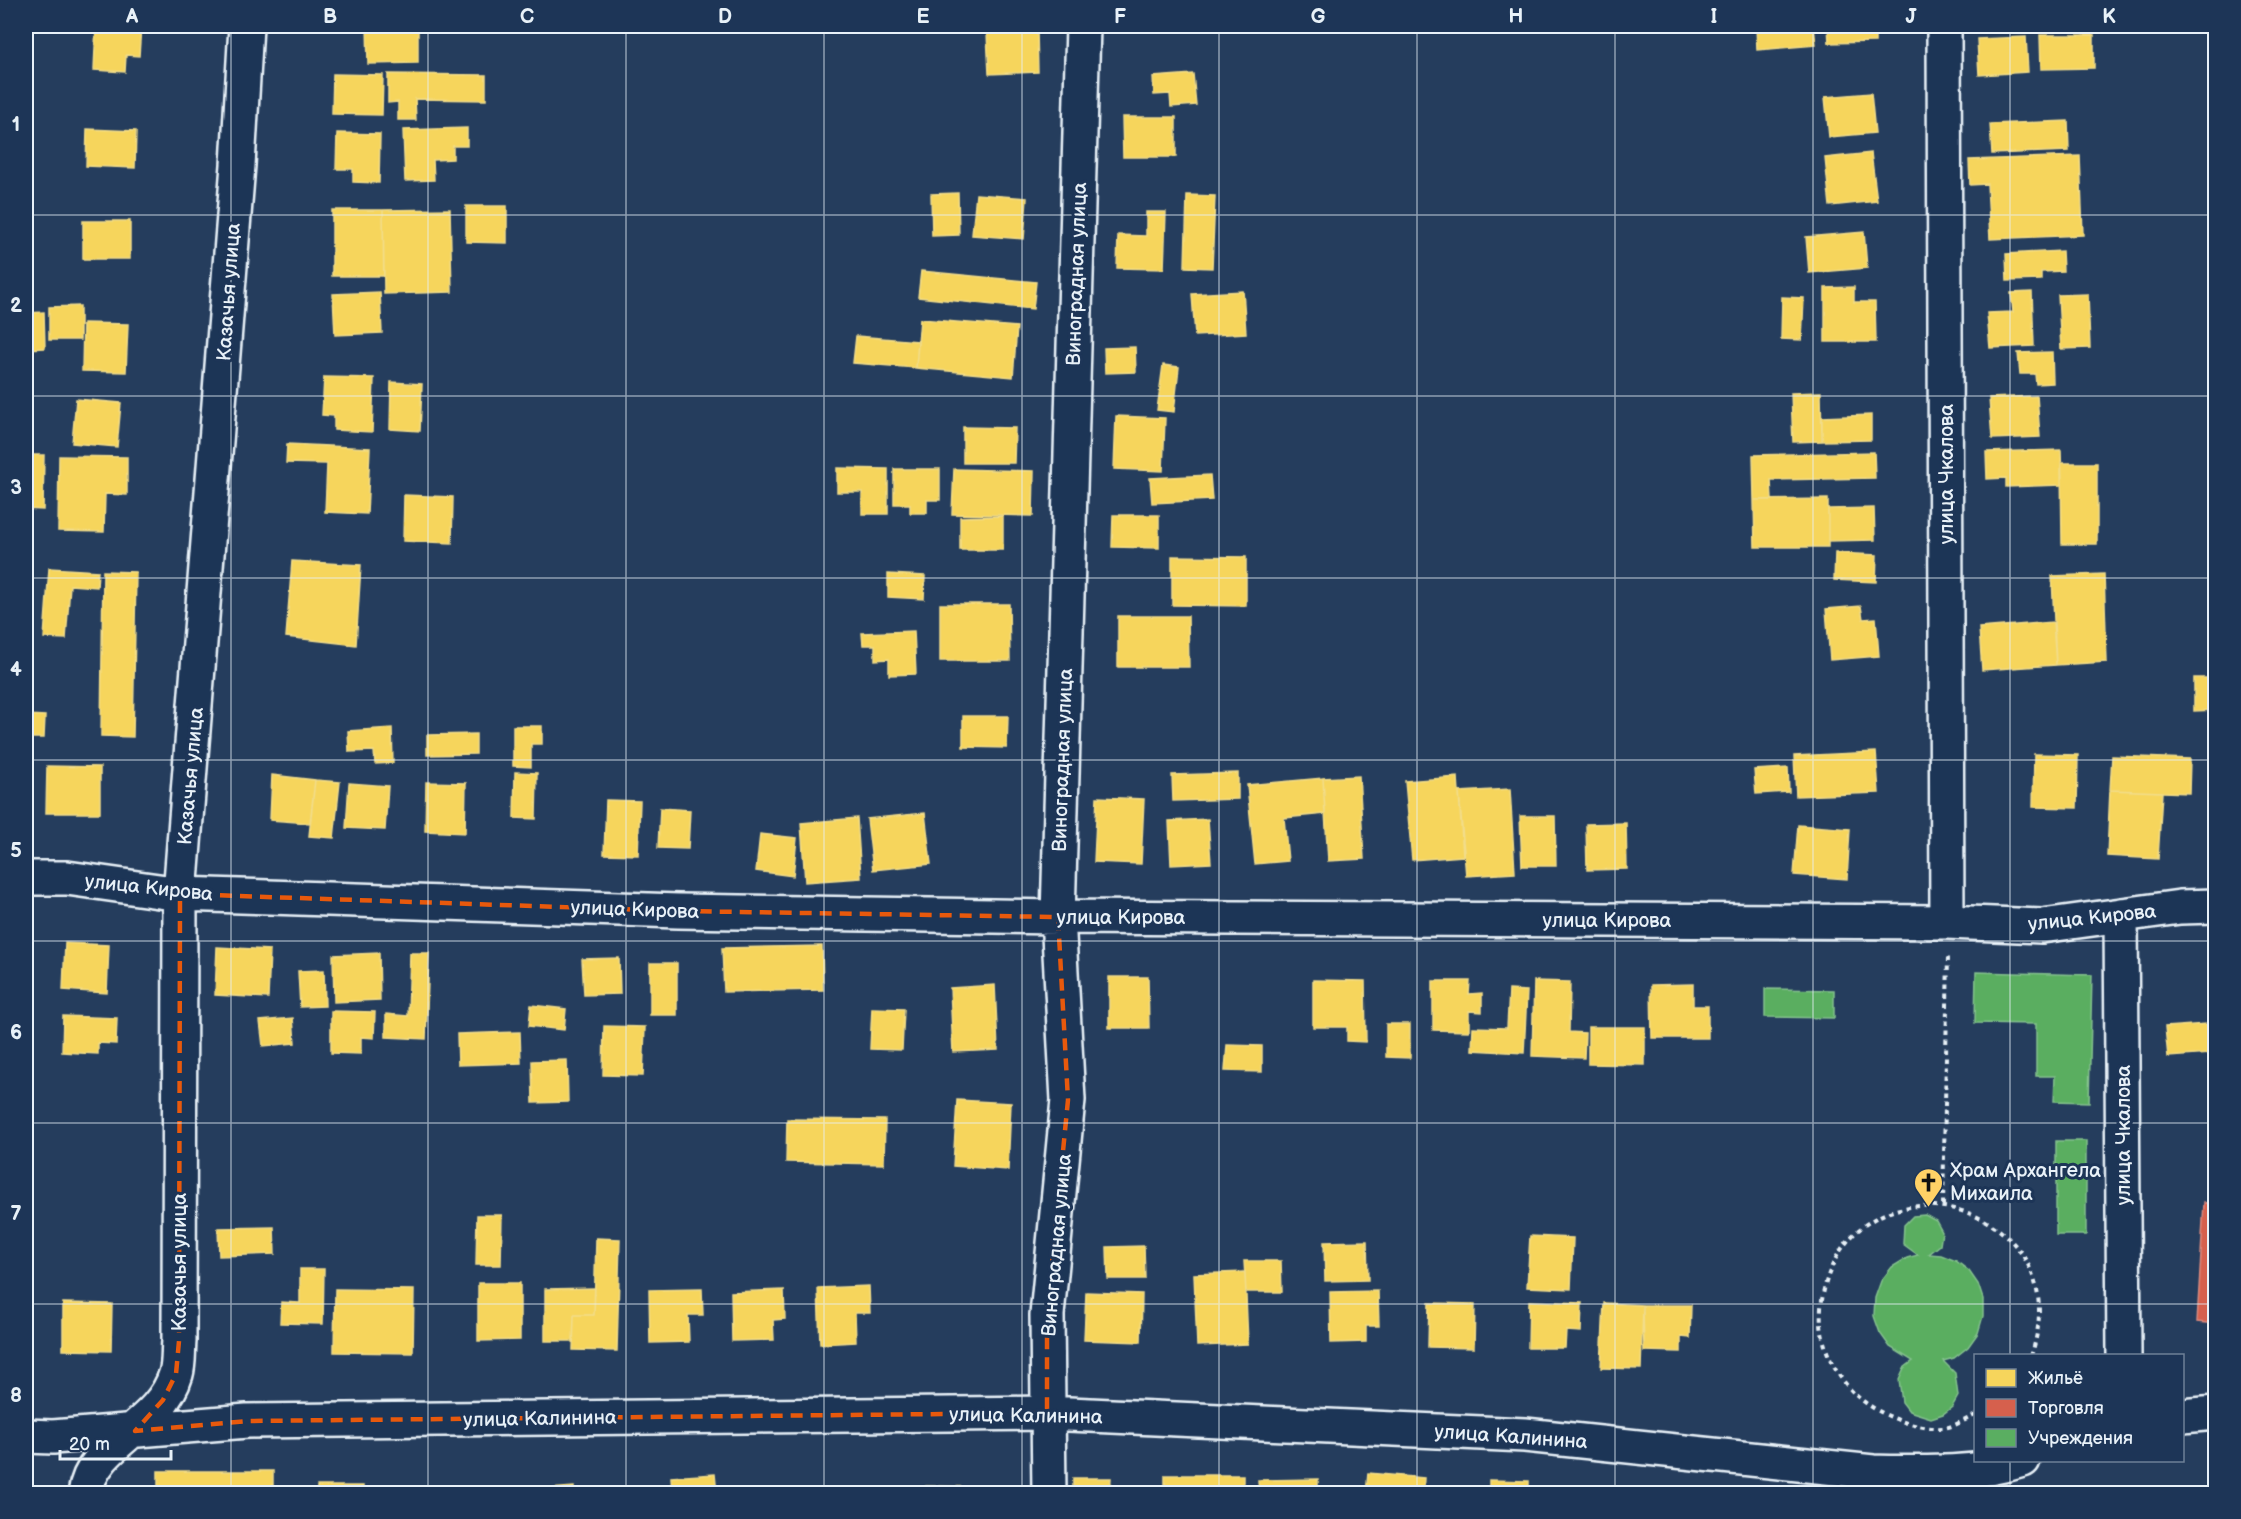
<svg xmlns="http://www.w3.org/2000/svg" width="2241" height="1519" font-family="'Balsamiq Sans',sans-serif">
	<style>
		.homes { fill: #f6d55c; stroke: #f2dd8b; stroke-width: 1.5 }
		.shops { fill: #d6604d; stroke: #db8c80; stroke-width: 1.5 }
		.public { fill: #5aae61; stroke: #85c28e; stroke-width: 1.5 }
		.lines { fill: none; stroke-linecap: round; stroke-linejoin: round }
		.minor-casing { stroke: #e8f1f8; stroke-width: 38 }
		.path { stroke: #e8f1f8; stroke-width: 4; stroke-dasharray: 4.5 4.5; stroke-linecap: butt }
		.minor { stroke: #1d3557; stroke-width: 33 }
		.marked { fill: none; stroke: #e8590c; stroke-width: 4.5; stroke-dasharray: 12 8; stroke-linejoin: round }
		.grid { fill: none; stroke: #e8f1f8; stroke-width: 1.5; stroke-opacity: 0.55 }
		.labels { text-anchor: middle; stroke-width: 6; stroke-linejoin: round; paint-order: stroke }
		.street-label { font-size: 20px; fill: #e8f1f8; stroke: #1d3557 }
		.poi-label { font-size: 20px; fill: #e8f1f8; stroke: #1d3557; text-anchor: start }
		.neatline { fill: none; stroke: #e8f1f8; stroke-width: 2 }
		.grid-label { font-size: 20px; text-anchor: middle; font-weight: bold; fill: #e8f1f8 }
	</style>
	<rect width="100%" height="100%" fill="#253d5d"/>
	<filter id="ink" filterUnits="userSpaceOnUse"><feTurbulence type="fractalNoise" baseFrequency=".0167" numOctaves="2"/><feDisplacementMap in="SourceGraphic" scale="12" xChannelSelector="R" yChannelSelector="G"/><feConvolveMatrix kernelMatrix="1 2 1 2 8 2 1 2 1" color-interpolation-filters="sRGB"/></filter>
	<g filter="url(#ink)">
		<!-- homes -->
		<path class="homes" d="M96,26H141L139,56L126,55L125,72L94,70Z
			M367,26H418V63L368,64Z
			M1756,26H1814L1816,45L1757,50Z
			M1828,26H1875V42L1829,43Z
			M1037,31L1038,72L989,74L987,33Z
			M2040,35H2094V68L2041,69Z
			M2026,37L2028,72L1979,75L1977,39Z
			M333,74L383,75L382,115L332,114Z
			M388,74L486,75V100L415,99L416,120H398V102L388,103Z
			M1193,74L1196,105L1171,107L1170,94L1154,95L1153,77Z
			M1871,93L1875,133L1829,137L1825,97Z
			M1122,117H1176V157H1123Z
			M2068,121L2069,151L1992,154L1990,124Z
			M467,128V146H453V159L433,160L434,180L405,181L403,130Z
			M87,129L136,131L135,168L86,166Z
			M337,133L380,134L379,183L353,182V169H336Z
			M1871,153L1877,201L1830,206L1825,158Z
			M2080,156L2083,235L1990,239L1987,184L1970,185L1969,160Z
			M958,193L959,235L932,236L931,194Z
			M976,194L1027,198L1024,239L972,235Z
			M1187,195L1215,196L1212,268L1185,267Z
			M466,206H507V243L466,242Z
			M450,209L452,292L384,294L383,210Z
			M332,210H383L384,276H332Z
			M1146,212H1166L1164,269L1117,268L1118,235L1146,236Z
			M83,221H130V259H83Z
			M1864,232L1867,268L1809,273L1806,237Z
			M2062,251L2063,271L2041,272V280L2007,281L2006,254Z
			M921,271L1036,282L1033,309L918,297Z
			M1854,287V302H1875L1876,342H1825V288Z
			M1243,291L1246,333L1195,336L1192,294Z
			M380,292L382,333L335,335L333,294Z
			M2032,292L2034,346L1990,348L1987,313L2013,312L2011,293Z
			M2088,294L2090,348L2061,349L2058,295Z
			M1782,297L1804,298L1802,340L1781,339Z
			M80,306V340H49V307Z
			M44,312L45,348L26,349V313Z
			M920,319L1017,327L1013,377L916,368Z
			M83,323L128,324L126,372L82,371Z
			M856,336L918,341L916,368L853,363Z
			M1135,347L1136,372L1105,373L1104,348Z
			M2052,352L2053,383L2036,384L2035,374H2020L2018,353Z
			M1163,365L1179,367L1174,412L1157,410Z
			M324,377L374,378L372,432L334,430V416L322,415Z
			M391,382L422,384L420,431L390,429Z
			M1821,392L1822,441L1793,442L1791,393Z
			M2037,396L2040,437L1992,439L1989,398Z
			M76,399L121,403L117,447L72,443Z
			M1871,415V440L1822,441V417Z
			M1116,416L1165,418L1163,471L1114,469Z
			M963,427L1015,428L1014,463H963Z
			M287,444L370,448L367,514L325,512L327,464L286,463Z
			M2061,450L2062,485L2006,487V478L1987,479L1986,452Z
			M1874,452L1875,478L1771,480L1772,500H1754L1753,455Z
			M26,455H44L43,510L26,509Z
			M59,456L127,457V495L105,494L104,532L58,531Z
			M2061,463H2097V544H2062Z
			M837,468L888,469V514H862V492H837Z
			M894,469H940V500H927V513H910V504H894Z
			M954,469L1034,471L1033,516L952,514Z
			M1210,475L1212,500L1152,503L1150,478Z
			M404,495L453,497L452,543L403,541Z
			M1828,499V547H1755L1754,500Z
			M1874,508L1875,540L1828,541V509Z
			M1113,515H1159V548L1112,547Z
			M1003,516V550H960V517Z
			M1835,553L1877,555L1876,582L1834,580Z
			M1172,556L1246,557V606L1172,605Z
			M292,561L361,565L356,645L286,637Z
			M49,568L98,571L97,587L70,585L66,639L44,638Z
			M103,571L136,572L133,737L101,736Z
			M888,574L925,576L924,599L888,597Z
			M2104,574L2107,662L2056,665L2052,576Z
			M940,604H1009L1010,661H940Z
			M1861,606L1863,619L1876,618L1879,656L1830,660L1826,609Z
			M1118,616H1188L1189,667H1118Z
			M2053,622L2056,665L1982,670L1979,628Z
			M914,631L916,674L889,675V659L875,660V645H863L862,633Z
			M2194,678H2216V710L2194,711Z
			M26,715L45,716L44,738H26Z
			M963,716H1008L1007,748L963,747Z
			M513,726H542V744H531V767L513,766Z
			M392,728L393,763L375,764L374,751L349,752L348,731Z
			M476,734V754L427,755V735Z
			M1876,752L1879,793L1796,796L1794,756Z
			M2034,754L2078,755L2077,808L2033,807Z
			M2112,756L2190,759L2189,793L2110,790Z
			M47,766L100,767V813H46Z
			M1788,768L1789,792L1756,794L1754,770Z
			M515,772L537,773L536,819L514,818Z
			M1238,773V799L1173,801L1172,775Z
			M272,775L315,780L310,823L270,820Z
			M1359,776L1364,859L1328,861L1323,778Z
			M1458,777L1463,856L1412,860L1405,781Z
			M1323,778L1325,814L1284,818L1288,861L1255,864L1247,785Z
			M315,780L340,782L334,838L309,836Z
			M426,782L466,783L465,833L425,831Z
			M349,783L388,786L385,830L346,828Z
			M1510,789L1515,873L1466,876L1459,792Z
			M2110,790L2162,792L2158,859L2107,856Z
			M1097,797L1144,799L1141,864L1094,862Z
			M606,800L640,801L638,855L604,854Z
			M660,808L690,810L688,849L658,848Z
			M925,813L931,864L873,870L867,819Z
			M1520,816H1555L1556,866H1522Z
			M857,818L861,878L805,882L801,823Z
			M1208,819L1211,863L1171,865L1169,821Z
			M1626,823L1627,869L1587,870L1586,824Z
			M1798,825L1850,829L1847,879L1794,875Z
			M760,834L797,838L793,876L756,871Z
			M65,943L109,945L107,993L63,990Z
			M822,946L823,990L724,992L722,948Z
			M217,947L270,950L268,998L215,995Z
			M379,953L380,1000L334,1002L333,955Z
			M410,953H429L426,1039L386,1037V1014L408,1016Z
			M619,958L620,994L584,995L582,959Z
			M650,963H677V1015H650Z
			M324,970L325,1006L300,1007L298,971Z
			M1109,977H1148L1149,1028H1109Z
			M1313,980L1365,981L1366,1042L1347,1041V1027H1313Z
			M1433,981H1470L1469,994L1482,993V1012L1469,1011V1031L1433,1030Z
			M1534,981L1570,982L1569,1032L1585,1033L1584,1058L1532,1056Z
			M1693,984V1006H1708V1038H1652L1651,985Z
			M995,985L998,1050L953,1052L950,988Z
			M1509,990L1527,991L1524,1053L1472,1050L1473,1027L1507,1028Z
			M531,1005L566,1009L564,1030L529,1026Z
			M872,1008L904,1009L902,1050L870,1049Z
			M331,1011L375,1012L374,1038L361,1037V1054L331,1053Z
			M63,1016L117,1018L116,1044L98,1043V1054L62,1052Z
			M293,1018L295,1043L263,1046L260,1021Z
			M1386,1024H1410V1058L1386,1057Z
			M2207,1024L2209,1054L2168,1057L2165,1027Z
			M604,1026L645,1027L643,1076L603,1075Z
			M1588,1027H1645V1065L1588,1064Z
			M520,1032L521,1063L458,1065L457,1034Z
			M1227,1045L1262,1046V1072L1225,1071Z
			M567,1060L568,1102L533,1103L532,1061Z
			M957,1100L1011,1103L1008,1170L953,1166Z
			M787,1119L885,1120L884,1164L786,1162Z
			M477,1215H502L501,1265H476Z
			M274,1227L275,1254L219,1256L218,1228Z
			M1530,1236L1573,1238L1571,1289L1527,1287Z
			M596,1238L620,1239L617,1351L573,1350L574,1315H594Z
			M1367,1241L1368,1280L1325,1281L1324,1242Z
			M1144,1246L1145,1279H1108L1107,1247Z
			M1244,1261H1281L1282,1292H1246Z
			M300,1269H324L323,1324L280,1323L281,1302L300,1303Z
			M1245,1272L1248,1344L1197,1346L1194,1274Z
			M478,1283H520V1340L478,1341Z
			M869,1286L870,1313H855L856,1342L820,1344L818,1288Z
			M595,1288L594,1315H574L573,1341H545V1289Z
			M335,1289L414,1290L413,1353L334,1352Z
			M702,1289L703,1315H688L689,1342L650,1343L649,1290Z
			M784,1290L785,1319L773,1320L774,1340L732,1341L731,1292Z
			M1378,1291L1379,1326H1366V1342L1331,1343L1330,1292Z
			M1086,1292L1142,1294L1141,1342L1084,1340Z
			M1529,1301L1582,1303L1581,1332L1566,1331L1565,1348H1528Z
			M63,1303L112,1304L111,1351L63,1350Z
			M1429,1303L1475,1304L1474,1348L1428,1347Z
			M1604,1303L1643,1305L1641,1369L1601,1368Z
			M1643,1305H1691L1690,1338L1681,1337V1352L1644,1351Z
			M158,1471H273V1494H158Z
			M1368,1473L1424,1478L1423,1494H1366Z
			M715,1474L717,1494H672L671,1477Z
			M1165,1475H1243V1494H1165Z
			M1073,1478H1111L1110,1494H1073Z
			M1318,1479V1494H1259L1258,1480Z
			M1489,1480L1529,1481V1494H1489Z
			M317,1486H363V1494H317Z
			M926,1486L975,1487V1494H927Z
			M422,1487V1494H390V1488Z
			M574,1487V1494H523V1491Z
			M975,1487H1011V1494H975Z
			M595,1488H639V1494H595Z
			M784,1491V1494H732V1492Z"/>
		<!-- shops -->
		<path class="shops" d="M2204,1203L2216,1204V1324L2197,1322Z"/>
		<!-- public -->
		<path class="public" d="M1976,972L2092,975L2089,1102L2054,1101L2055,1076H2036V1024L1975,1023Z
			M1765,989L1834,990V1018L1765,1017Z
			M2056,1141H2086V1235H2056Z
			M1925,1215L1936,1221L1942,1232L1940,1245L1929,1254L1941,1255L1956,1261L1969,1271L1978,1284L1983,1299V1316L1978,1333L1968,1347L1954,1358L1943,1361L1955,1373L1958,1396L1952,1407L1943,1414L1931,1418L1909,1411L1902,1402L1899,1379L1904,1368L1913,1361L1890,1347L1880,1333L1874,1316L1875,1298L1881,1281L1892,1267L1907,1258L1918,1255L1903,1244L1904,1225L1913,1216Z"/>
		<g class="lines">
			<defs>
				<path id="minor" d="M1944,26L1947,922
					M26,878H67L180,894L678,911L1058,917L1947,922L2042,926L2180,907L2216,906
					M2121,915L2124,1356
					M2182,1416L2216,1413
					M26,1436L53,1437L247,1421L1047,1413L1525,1435L1873,1472C1922,1473 1976,1475 2023,1460
					M85,1494C92,1441 160,1428 176,1374C179,1364 178,1352 179,1341L180,894L238,165L246,26
					M1049,1494L1047,1315L1068,1100L1058,917L1083,26"/>
			</defs>
			<!-- minor casing -->
			<use href="#minor" class="minor-casing"/>
			<!-- path -->
			<path class="path" d="M1943,1205L1948,956
				M1976,1415C1966,1419 1952,1428 1942,1428C1915,1430 1878,1414 1858,1397C1831,1372 1816,1337 1822,1300C1848,1141 2085,1199 2031,1356"/>
			<!-- minor -->
			<use href="#minor" class="minor"/>
		</g>
	</g>
	<!-- marked area -->
	<path class="marked" d="M180,894L678,911L1058,917L1068,1100L1047,1315V1413L247,1421L135,1431L163,1400L176,1374L179,1341Z"/>
	<!-- grid -->
	<path class="grid" d="M231,26V1494M428,26V1494M626,26V1494M824,26V1494M1022,26V1494M1219,26V1494M1417,26V1494M1615,26V1494M1813,26V1494M2010,26V1356M26,215H2216M26,396H2216M26,578H2216M26,760H2216M26,941H2216M26,1123H2216M26,1304H2216M2010,1460V1494"/>
	<!-- icons -->
	<defs>
		<symbol id="church-pin" viewBox="-11 -11 22 30"><path d="M0 17L-7.5 6A9.5 9.5 0 1 1 7.5 6Z" fill="#ffd166" stroke="#1d3557"/><path d="M-1.2-6h2.4v3.5h3.3v2.4h-3.3V6h-2.4V-.1h-3.3v-2.4h3.3Z" fill="#111"/></symbol>
	</defs>
	<g fill-rule="evenodd">
		<use href="#church-pin" x="1912" y="1166" width="33" height="45"/>
	</g>
	<g class="labels">
		<!-- street labels -->
		<g class="street-label">
			<text transform="translate(1076 274) rotate(-88)" y="7">Виноградная улица</text>
			<text transform="translate(228 292) rotate(-86)" y="7">Казачья улица</text>
			<text transform="translate(1946 474) rotate(-90)" y="7">улица Чкалова</text>
			<text transform="translate(1062 760) rotate(-88)" y="7">Виноградная улица</text>
			<text transform="translate(190 776) rotate(-85)" y="7">Казачья улица</text>
			<text transform="translate(149 887) rotate(6)" y="7">улица Кирова</text>
			<text transform="translate(635 909) rotate(2)" y="7">улица Кирова</text>
			<text x="1121" y="924">улица Кирова</text>
			<text transform="translate(2092 917) rotate(-6)" y="7">улица Кирова</text>
			<text x="1607" y="927">улица Кирова</text>
			<text transform="translate(2123 1135) rotate(-90)" y="7">улица Чкалова</text>
			<text transform="translate(1056 1245) rotate(-85)" y="7">Виноградная улица</text>
			<text transform="translate(179 1262) rotate(-90)" y="7">Казачья улица</text>
			<text transform="translate(1026 1415) rotate(1)" y="7">улица Калинина</text>
			<text transform="translate(540 1418) rotate(-1)" y="7">улица Калинина</text>
			<text transform="translate(1511 1436) rotate(4)" y="7">улица Калинина</text>
		</g>
		<!-- poi labels -->
		<g class="poi-label">
			<text x="1950" y="1177">Храм Архангела<tspan x="1950" dy="23">Михаила</tspan></text>
		</g>
	</g>
	<!-- margin -->
	<rect width="2241" height="1519" fill="none" stroke="#1d3557" stroke-width="66"/>
	<!-- legend -->
	<rect x="1974" y="1354" width="210" height="108" fill="#1d3557" stroke="#6e8097" stroke-width="1.5"/>
	<rect x="1986" y="1369" width="30" height="18" fill="#f6d55c" stroke="#6e8097" stroke-width="1.5"/>
	<text x="2028" y="1384" font-size="18" fill="#e8f1f8">Жильё</text>
	<rect x="1986" y="1399" width="30" height="18" fill="#d6604d" stroke="#6e8097" stroke-width="1.5"/>
	<text x="2028" y="1414" font-size="18" fill="#e8f1f8">Торговля</text>
	<rect x="1986" y="1429" width="30" height="18" fill="#5aae61" stroke="#6e8097" stroke-width="1.5"/>
	<text x="2028" y="1444" font-size="18" fill="#e8f1f8">Учреждения</text>
	<!-- scale -->
	<path d="M60 1450v9h111v-9" fill="none" stroke="#e8f1f8" stroke-width="3"/>
	<text x="69" y="1450" font-size="18" fill="#e8f1f8" stroke="#1d3557" stroke-width="4.5" paint-order="stroke">20 m</text>
	<rect x="33" y="33" width="2175" height="1453" class="neatline"/>
	<g class="grid-label">
		<text x="132" y="23">A</text>
		<text x="330" y="23">B</text>
		<text x="527" y="23">C</text>
		<text x="725" y="23">D</text>
		<text x="923" y="23">E</text>
		<text x="1120" y="23">F</text>
		<text x="1318" y="23">G</text>
		<text x="1516" y="23">H</text>
		<text x="1714" y="23">I</text>
		<text x="1911" y="23">J</text>
		<text x="2109" y="23">K</text>
		<text x="16" y="131">1</text>
		<text x="16" y="312">2</text>
		<text x="16" y="494">3</text>
		<text x="16" y="676">4</text>
		<text x="16" y="857">5</text>
		<text x="16" y="1039">6</text>
		<text x="16" y="1220">7</text>
		<text x="16" y="1402">8</text>
	</g>
</svg>
